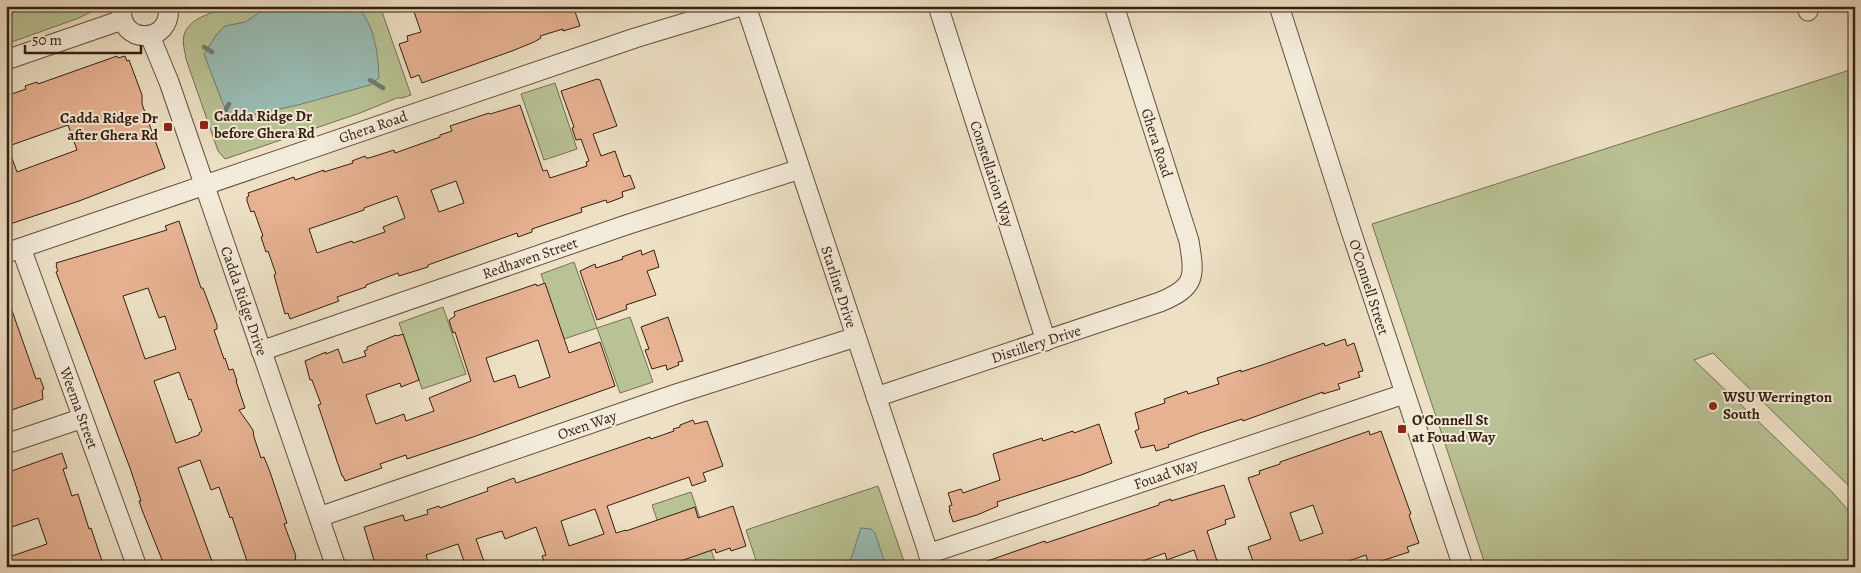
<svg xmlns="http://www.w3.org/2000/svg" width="1861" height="573" font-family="Alegreya,serif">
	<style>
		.green { fill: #b9c294; stroke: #777052 }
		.water { fill: #99bdb5; stroke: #717d73 }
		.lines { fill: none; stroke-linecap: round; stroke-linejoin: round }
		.stream { stroke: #717d73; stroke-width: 4.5 }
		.building { fill: #e6b292; stroke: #351e10; fill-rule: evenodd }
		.minor-casing { stroke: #634e3d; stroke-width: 21 }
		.minor { stroke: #f3ebd9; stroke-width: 19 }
		.poi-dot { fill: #8f2418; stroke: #f3ebd9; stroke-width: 2 }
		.labels { text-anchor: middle; stroke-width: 4; stroke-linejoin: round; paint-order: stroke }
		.poi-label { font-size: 15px; font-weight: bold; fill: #351e10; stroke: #f3ebd9; text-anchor: start }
		.street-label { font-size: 15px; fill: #351e10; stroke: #f3ebd9 }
	</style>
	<rect width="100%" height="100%" fill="#ede0c5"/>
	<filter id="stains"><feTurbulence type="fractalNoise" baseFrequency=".004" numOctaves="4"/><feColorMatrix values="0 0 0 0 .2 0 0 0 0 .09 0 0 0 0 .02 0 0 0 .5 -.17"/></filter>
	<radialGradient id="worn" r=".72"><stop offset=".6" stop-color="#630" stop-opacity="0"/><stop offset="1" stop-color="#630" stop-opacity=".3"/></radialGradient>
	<!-- green -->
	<path class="green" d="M6,6H103L79,18L6,44Z
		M234,6H380L411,95L402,98H397L360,113L225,159L218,151L186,59C185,51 182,43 184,35C189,16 219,11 234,6Z
		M1850,70L1855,86V492L1713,353L1694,360L1833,493L1855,518V567H1486L1372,224Z
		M555,83L577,149L544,160L521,94Z
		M574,262L597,328L630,317L653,382L620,393L597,328L564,339L541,274Z
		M443,307L466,374L422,389L399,323Z
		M878,486L906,567H756L758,566L746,530Z
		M691,492L717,567H673L652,505Z"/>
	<!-- water -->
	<path class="water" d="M270,6H357C375,26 378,53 379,78L370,85L298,105L238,118L229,114L223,104L204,54L217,34L225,26L245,22Z
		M861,528L871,529L875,533L886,567H834L851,559Z"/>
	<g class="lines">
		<!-- stream -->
		<path class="stream" d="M204,47L212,52
			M370,80L383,88
			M222,116L229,104"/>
	</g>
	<!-- building -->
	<path class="building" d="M412,6H573L580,26L563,31V29L540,36L541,38L534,42L512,51L422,83L419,75L411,78L399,44L408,41L407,36L421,32Z
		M117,56L118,58L125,56L127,61L129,60L142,95V104L165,168L79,201L10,224L9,221L6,222V148L8,147L17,172L77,150L68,125L6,147V96L26,89L25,86L37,82L38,84Z
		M597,79L600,80L617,126L593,134L601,156L615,151L624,177L630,175L635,188L622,192L623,197L607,203L606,200L581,208L582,212L532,229V232L518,237L517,233L428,265V267L399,276L398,273L366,285V287L337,297L339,301L290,319L288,313L285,314L274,275L276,274L268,251L266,252L261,237L263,236L254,211L251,212L247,201V197L249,196L248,193L294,177L295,180L324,170V172L353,163L352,161L365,156L366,158H369L394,150L395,153L440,137V135L452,131L450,126L489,113L490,114L520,105L543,171L547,170L550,178L587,166L586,162L589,161L581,139L576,140L572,128L574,127L561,91ZM456,181L464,203L439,212L431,190ZM397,196L405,218L383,227L385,232L353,243L352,241L317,253L309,229L364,210V208Z
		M179,221L201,288H203L217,325V329L214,330L224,359L225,358L229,370L233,369L237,381H236L245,408L239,410L253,430L254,437L261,458L264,457L270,472L287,523L284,524L296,556H295L297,567H249L232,517L230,518L219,487L211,490L200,460L178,468L214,567H165L142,510L139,501H141L130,468L56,272L58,271L56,266L57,265L56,263L167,230L165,226ZM148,288L159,318L165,316L176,349L145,359L123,296ZM179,372L189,400L191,399L202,431L199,433V435L176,443L154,381Z
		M641,250L642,255L654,250L659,267L647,271L656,295L626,305L627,309L597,320L580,271L595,264L596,268L623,259L622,257Z
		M545,283L569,353L600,342L615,386L473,437L407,459L406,455L380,464L382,468L345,481L343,476H342L318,405L321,404L312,380H310L305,361L326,352V354L338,349L343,363L366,356L364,351L367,350V347L396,335L397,336L403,334L419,380L401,387L400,383L366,395L376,424L404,414L406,421L434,411L429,398L471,381L455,332L453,333L449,320L455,316L454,312L536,284L537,286ZM538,340L550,377L519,388L515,375L494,382L486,358Z
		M9,302L36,379L40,378L44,389L42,390L43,399L6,412V303Z
		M668,317L683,361L678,362L679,365L667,370L666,365L652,369L645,350L649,349L641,327Z
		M1345,339L1347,346L1354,343L1363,371L1358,372L1360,377L1338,384L1340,389L1323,394V392L1243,421L1242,419L1200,433L1168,445L1169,447L1156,451L1154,445L1141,448L1135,431L1139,429L1135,413L1165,403L1164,399L1187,391L1188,394L1219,384L1217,378L1241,370V372L1268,363L1324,343L1325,346Z
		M693,420L695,424L707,421L723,466L703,473L706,481L692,486L689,477L607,506L616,533L626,530V531L695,507L698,518L733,506L746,546L731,551L730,548L716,553L715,549L672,564L673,567H546L542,556L546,555L536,527L505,539L502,531L476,539L486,567H466L458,544L426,555L430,567H376L364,527L403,515L405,521L428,514L427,510L439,506L440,508L488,491L487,488L514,478L516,483L650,437L651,439L674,431L673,429L680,427V425ZM595,509L604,534L569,546L561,521Z
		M1099,424L1112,463L1081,475L997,502L998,506L977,515L953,522L949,510H950L949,506L952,505L948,493L961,489L963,493L1000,480L993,454L1042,438L1043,441L1073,431L1074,433Z
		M1369,431L1370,435L1381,431L1411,514L1409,515L1419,543L1407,547L1409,552L1369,565L1366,555L1331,567H1255L1248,547L1271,539L1248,478L1260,474L1259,471L1280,464V462ZM1313,505L1323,533L1300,541L1290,513Z
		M62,453L67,468L63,469L72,496L78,494L89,529L91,528L104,567H6V558L47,544L38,518L6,529V473Z
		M1224,485L1235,517L1225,520L1226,524L1207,531L1219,567H1200L1194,550L1167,560L1165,553L1140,562L1141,567H976V565L1013,552L1045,541L1046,543L1159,505V503L1171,499V501Z"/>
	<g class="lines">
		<defs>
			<path id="minor" d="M122,6C116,46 174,45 168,6
				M746,6L933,567
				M938,6L1046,341
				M1279,6L1351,231L1463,567
				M1807,6L1808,11
				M150,36L169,82L336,567
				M6,60L122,20
				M21,248L137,567
				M6,253L635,38L741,6
				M261,351L626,225L800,169
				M876,397L1160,302C1196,287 1195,277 1189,241L1114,6
				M6,444L83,418
				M319,517L679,393L856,337
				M928,554L1404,394"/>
		</defs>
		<!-- minor casing -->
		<use href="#minor" class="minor-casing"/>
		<!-- minor -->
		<use href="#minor" class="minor"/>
	</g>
	<!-- markers -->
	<g class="poi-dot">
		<rect x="199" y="120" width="10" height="10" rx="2.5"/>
		<rect x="163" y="122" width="10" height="10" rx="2.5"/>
		<circle cx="1713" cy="406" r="5"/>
		<rect x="1397" y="424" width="10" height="10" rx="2.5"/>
	</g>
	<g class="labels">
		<!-- poi labels -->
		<g class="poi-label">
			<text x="214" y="121">Cadda Ridge Dr<tspan x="214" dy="17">before Ghera Rd</tspan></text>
			<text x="158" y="123" text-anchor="end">Cadda Ridge Dr<tspan x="158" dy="17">after Ghera Rd</tspan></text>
			<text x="1723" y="402">WSU Werrington<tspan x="1723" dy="17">South</tspan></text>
			<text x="1412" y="425">O'Connell St<tspan x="1412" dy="17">at Fouad Way</tspan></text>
		</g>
		<!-- street labels -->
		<g class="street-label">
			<text transform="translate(373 127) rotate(-19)" y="5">Ghera Road</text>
			<text transform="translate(1157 143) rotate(72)" y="5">Ghera Road</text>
			<text transform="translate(992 174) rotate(72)" y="5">Constellation Way</text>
			<text transform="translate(530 258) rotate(-19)" y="5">Redhaven Street</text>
			<text transform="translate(839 287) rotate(72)" y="5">Starline Drive</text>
			<text transform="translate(1369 287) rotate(72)" y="5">O'Connell Street</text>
			<text transform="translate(244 301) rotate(71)" y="5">Cadda Ridge Drive</text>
			<text transform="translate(1036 344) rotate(-18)" y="5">Distillery Drive</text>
			<text transform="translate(79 408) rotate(70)" y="5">Weema Street</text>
			<text transform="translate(587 425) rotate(-19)" y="5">Oxen Way</text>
			<text transform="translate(1166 474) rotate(-19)" y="5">Fouad Way</text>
		</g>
	</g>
	<!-- margin -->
	<rect width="1861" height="573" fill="none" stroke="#ede0c5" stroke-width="25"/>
	<rect x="8" y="8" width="1846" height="558" fill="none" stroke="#351e10" stroke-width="2.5"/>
	<rect x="12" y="12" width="1836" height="548" fill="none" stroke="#351e10"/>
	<!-- scale -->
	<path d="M25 45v8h116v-8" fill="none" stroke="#351e10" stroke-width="2.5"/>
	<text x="32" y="45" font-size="15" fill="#351e10" stroke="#f3ebd9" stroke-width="4" paint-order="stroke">50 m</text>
	<rect width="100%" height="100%" filter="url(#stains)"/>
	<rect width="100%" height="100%" fill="url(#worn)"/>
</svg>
